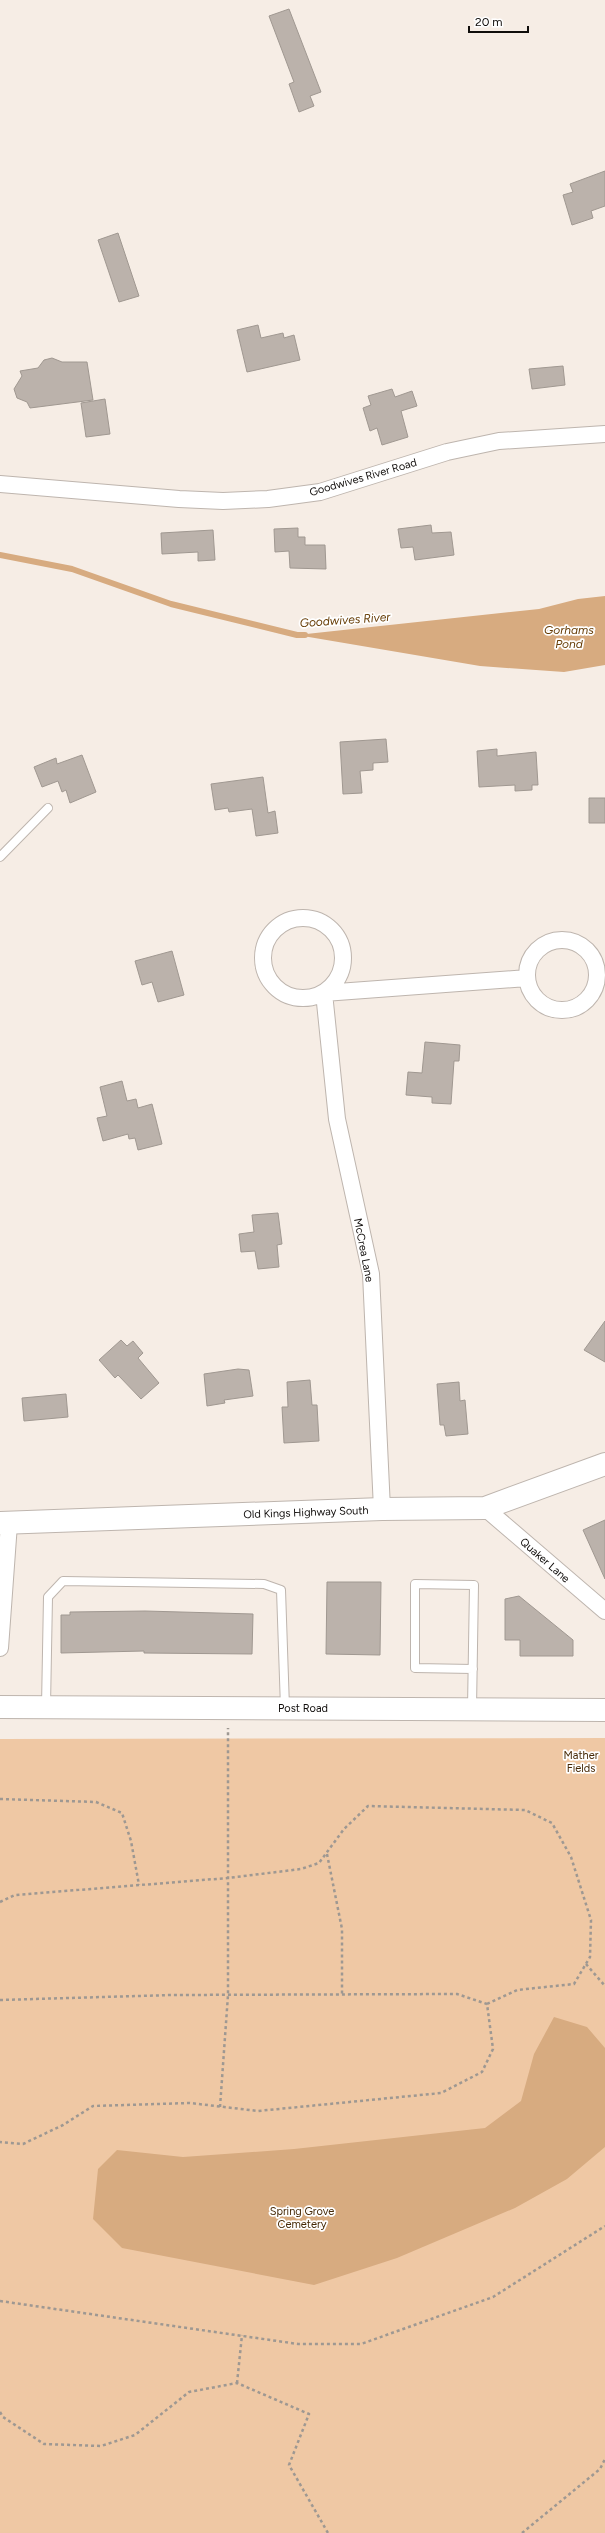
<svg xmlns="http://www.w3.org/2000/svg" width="605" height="2533" font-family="Figtree,sans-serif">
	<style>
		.green { fill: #efc8a4 }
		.water { fill: #d7ab80 }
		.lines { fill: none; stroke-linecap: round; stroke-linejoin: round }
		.stream { stroke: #d7ab80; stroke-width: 6 }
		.building { fill: #bbb2ab; stroke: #a09891 }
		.lane-casing { stroke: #beb5ae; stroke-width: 10 }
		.street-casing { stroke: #beb5ae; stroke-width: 18 }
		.secondary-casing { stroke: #beb5ae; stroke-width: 24 }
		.primary-casing { stroke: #beb5ae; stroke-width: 24 }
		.path { stroke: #9e9892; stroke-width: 2.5; stroke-dasharray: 3 3; stroke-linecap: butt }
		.lane { stroke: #fff; stroke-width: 8 }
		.street { stroke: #fff; stroke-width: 16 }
		.secondary { stroke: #fff; stroke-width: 22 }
		.primary { stroke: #fff; stroke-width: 22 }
		.labels { text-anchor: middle; stroke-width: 3.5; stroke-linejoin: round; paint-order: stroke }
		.street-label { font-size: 11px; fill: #100d0b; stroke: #fff }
		.park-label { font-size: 11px; fill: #462906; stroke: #fff }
		.water-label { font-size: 12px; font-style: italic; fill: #663c05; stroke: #fff }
	</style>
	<rect width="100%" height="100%" fill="#f6ede5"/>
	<!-- green -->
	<path class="green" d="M605,1738V2533H0V1739Z"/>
	<!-- water -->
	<path class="water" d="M605,596V665L564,672L480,666L297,635L539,609L578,599Z
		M554,2017L587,2027L605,2048V2147L567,2179L515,2208L397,2258L314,2285L122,2248L93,2219L98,2169L117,2150L183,2157L294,2149L485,2128L521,2101L534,2054Z"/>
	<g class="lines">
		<!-- stream -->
		<path class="stream" d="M0,555L72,569L171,604L297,635H305"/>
	</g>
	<!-- building -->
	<path class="building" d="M289,9L321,92L310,96L314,106L299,112L289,84L294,82L269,16Z
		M605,171V206L591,211L593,218L572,225L563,195L573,192L570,184Z
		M118,233L139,296L119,302L98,240Z
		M258,325L261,338L283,333L284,338L294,335L300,360L247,372L237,330Z
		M52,358L62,362H87L93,400L30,408L27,402L17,398L14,389L22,376L20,371L38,368L44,360Z
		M563,366L565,385L532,389L529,369Z
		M392,389L395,397L412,391L417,406L401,411L408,437L382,445L377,428L370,431L363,408L371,405L368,396Z
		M105,399L110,434L86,437L81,403Z
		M431,525L432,533L451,532L454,555L415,560L413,547L401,548L398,529Z
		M298,528V537H305V545H325L326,569L290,568L289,551L275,552L274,529Z
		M213,530L215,560L198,561V552L162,554L161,533Z
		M386,739L388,762L373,763V770L360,771L362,793L343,794L340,742Z
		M497,749V756L536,752L538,785H532V790L515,791V785L479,787L477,751Z
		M82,755L96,792L70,803L66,790L62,792L58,781L42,787L34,767L56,758L57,764Z
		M263,777L268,813L275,811L278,833L256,836L252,809L229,812L228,808L215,810L211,784Z
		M589,798H605V823H589Z
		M172,951L184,995L158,1002L152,982L142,985L135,961Z
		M425,1042L460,1045L459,1061H454L451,1104L432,1103V1097L406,1095L408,1072L422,1073Z
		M122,1081L127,1101L136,1099L138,1108L152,1104L162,1144L138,1150L135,1138L129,1139L128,1134L103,1141L97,1118L107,1116L100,1087Z
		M278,1213L282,1244L277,1245L279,1267L258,1269L255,1251L241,1252L239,1234L254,1232L252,1215Z
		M605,1321V1362L584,1350Z
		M121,1340L127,1346L133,1341L143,1353L138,1358L159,1383L141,1399L118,1375L115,1378L99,1360Z
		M238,1369L249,1370L253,1396L224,1400L225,1403L207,1406L204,1374Z
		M310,1380L312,1405H317L319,1441L284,1443L282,1407H288L287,1382Z
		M459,1382L460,1401L465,1400L468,1434L446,1436L444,1425H440L437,1384Z
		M66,1394L68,1417L24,1421L22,1398Z
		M605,1520V1579L583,1530Z
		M327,1582H381L380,1655L326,1654Z
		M519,1596L573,1640V1656H520V1640H505V1599Z
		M145,1611L253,1614L252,1654L144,1653V1651L61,1653V1615H70V1612Z"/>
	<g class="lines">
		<defs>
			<path id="lane" d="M0,857L48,808
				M46,1706L48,1597L63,1581L264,1584L281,1590L285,1708
				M472,1708L474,1585L415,1584V1668L473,1669"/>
			<path id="street" d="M0,484L179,499L223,501L268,499L320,492L447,452L499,441L605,434
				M263 958a40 40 0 1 1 80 0a40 40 0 1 1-80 0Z
				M527 975a35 35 0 1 1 70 0a35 35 0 1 1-70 0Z
				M485,1508L605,1611
				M382,1509L371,1274L337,1119L324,993L527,978
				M0,1648L9,1524"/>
			<path id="secondary" d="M0,1523L382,1509L485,1508L605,1464"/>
			<path id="primary" d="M0,1707L605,1710"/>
		</defs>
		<!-- lane casing -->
		<use href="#lane" class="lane-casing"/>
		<!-- street casing -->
		<use href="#street" class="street-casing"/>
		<!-- secondary casing -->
		<use href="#secondary" class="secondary-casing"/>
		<!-- primary casing -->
		<use href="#primary" class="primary-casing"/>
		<!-- path -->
		<path class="path" d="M0,1799L96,1802L122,1813L131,1841L139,1885
			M327,1854L342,1929V1994
			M0,1902L15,1895L228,1878L301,1869L319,1863L344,1829L368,1806L525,1810L552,1823L571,1857L591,1920L590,1957L574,1984L517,1990L487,2004
			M586,1964L605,1986
			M0,2000L172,1995L457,1994L487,2004L493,2049L482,2072L441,2093L258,2111L190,2103L93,2106L63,2125L23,2144L0,2142
			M220,2107L228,1995V1728
			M0,2301L298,2344H361L493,2297L605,2226
			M237,2383L242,2335
			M0,2412L3,2417L44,2444L101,2446L135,2435L189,2392L237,2383L309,2414L289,2465L328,2533
			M522,2533L600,2469L605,2459"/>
		<!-- lane -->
		<use href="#lane" class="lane"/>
		<!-- street -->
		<use href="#street" class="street"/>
		<!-- secondary -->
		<use href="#secondary" class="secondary"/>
		<!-- primary -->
		<use href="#primary" class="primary"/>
	</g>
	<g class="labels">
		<!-- street labels -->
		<g class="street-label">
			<text transform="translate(363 477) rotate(-16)" y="4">Goodwives River Road</text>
			<text transform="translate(364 1250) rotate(79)" y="4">McCrea Lane</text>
			<text transform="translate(306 1512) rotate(-2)" y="4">Old Kings Highway South</text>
			<text transform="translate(545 1560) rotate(41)" y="4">Quaker Lane</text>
			<text x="303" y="1712">Post Road</text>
		</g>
		<!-- park labels -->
		<g class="park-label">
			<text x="581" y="1759">Mather<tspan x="581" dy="13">Fields</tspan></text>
			<text x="302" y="2215">Spring Grove<tspan x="302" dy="13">Cemetery</tspan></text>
		</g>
		<!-- water labels -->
		<g class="water-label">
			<text transform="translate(345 620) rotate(-4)" y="4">Goodwives River</text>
			<text x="569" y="634">Gorhams<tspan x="569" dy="14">Pond</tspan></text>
		</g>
	</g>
	<!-- scale -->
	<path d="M469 26v6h59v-6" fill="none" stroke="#100d0b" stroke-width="2"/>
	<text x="475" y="26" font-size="12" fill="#100d0b" stroke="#ffffff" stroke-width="3" paint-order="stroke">20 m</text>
</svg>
